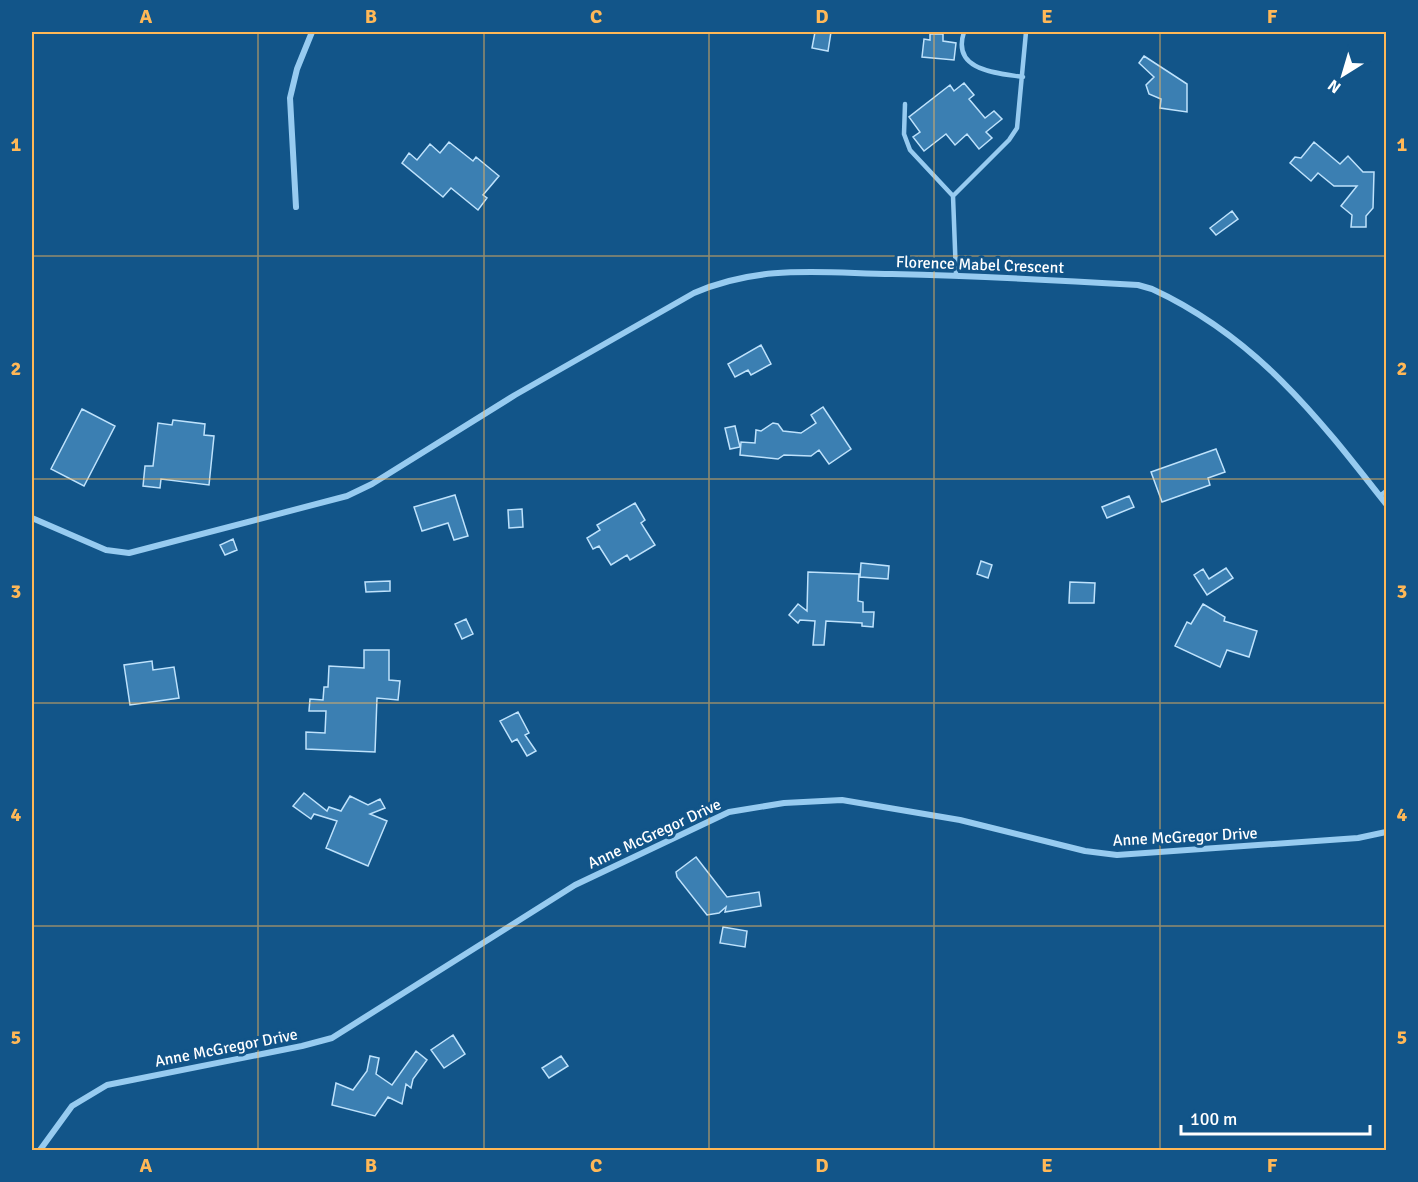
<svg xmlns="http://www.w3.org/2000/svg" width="1418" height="1182" font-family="Signika,sans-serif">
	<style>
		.building { fill: #3b7fb2; stroke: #bee2fc; stroke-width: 1.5 }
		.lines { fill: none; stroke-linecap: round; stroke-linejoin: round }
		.lane { stroke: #97cbf0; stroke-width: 4.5 }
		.street { stroke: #97cbf0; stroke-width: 6 }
		.grid { fill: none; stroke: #ffb857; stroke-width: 1.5; stroke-opacity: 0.55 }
		.labels { text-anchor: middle; stroke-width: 6; stroke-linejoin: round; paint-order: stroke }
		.street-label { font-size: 16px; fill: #fff; stroke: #125589 }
		.neatline { fill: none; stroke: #ffb857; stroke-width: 2 }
		.grid-label { font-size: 20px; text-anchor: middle; font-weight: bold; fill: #ffb857 }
	</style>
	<rect width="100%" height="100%" fill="#125589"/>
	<!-- building -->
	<path class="building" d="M815,32H831L828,51L812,48Z
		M930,34H943V41L956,43L954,60L922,57L924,39L930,40Z
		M1144,56L1187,84V112L1160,108L1161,99L1149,94L1146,85L1154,77L1139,63Z
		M964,83L974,95L969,99L985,118L994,111L1002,119L986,132L992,138L979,149L967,134L955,145L946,134L924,151L913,137L920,132L909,117L950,85L954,91Z
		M449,142L473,161L476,157L499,176L483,195L487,198L478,210L451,188L443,197L402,163L409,153L417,160L430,144L440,153Z
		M1314,142L1340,164L1348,156L1363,172H1374L1373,208L1366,216V227H1351L1352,215L1341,206L1357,186H1334L1318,173L1311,181L1290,163L1295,157L1301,158Z
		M1232,211L1238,219L1216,235L1210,228Z
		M761,345L771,364L751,375L748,370L735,377L728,364Z
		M823,407L851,449L829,464L819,450L811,456L784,455L778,459L740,455L741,442L755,443L756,430L761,431L773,423L778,424L783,431L801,433L816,423L811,415Z
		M82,409L115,426L84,486L51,469Z
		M173,420L205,424L204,435L214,436L209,485L161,479L160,488L143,486L145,466H153L158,423L172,425Z
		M735,426L740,447L730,449L725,428Z
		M1216,449L1225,472L1208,478L1210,485L1162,502L1151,472Z
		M455,495L468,536L454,540L448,523L422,531L414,507Z
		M1129,496L1134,507L1107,518L1102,507Z
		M635,503L645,520L641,523L655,545L630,560L627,555L611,565L599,546L593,549L587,538L600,530L597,525Z
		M522,509L523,527L509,528L508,510Z
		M233,539L237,550L225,555L220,545Z
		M981,561L992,565L988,578L977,574Z
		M861,563L889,566L888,579L860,577Z
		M1226,568L1233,578L1207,595L1194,575L1203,569L1209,579Z
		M808,572L859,574L858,601L863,602V612H874L873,627L862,626V623L826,621L824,645H813L815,621L800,620L798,623L789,615L798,604L807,611Z
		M390,581V591L366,592L365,582Z
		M1070,582L1095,583L1094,603H1069Z
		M1203,604L1225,617L1224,621L1257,631L1249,657L1227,650L1220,667L1175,646L1187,622L1191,624Z
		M466,619L473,634L462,639L455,624Z
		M364,650H389V680L400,681L398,700L377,698L375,752L306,749V732L325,733L326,711H309L310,699L323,700L324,687H328L329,666L364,668Z
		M152,661L153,670L174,667L179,698L130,705L124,665Z
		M518,712L529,733L525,735L536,751L527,756L517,739L512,742L500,721Z
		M304,793L327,811L329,807L341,811L350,796L368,805L380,799L385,808L370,814L387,821L368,866L326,848L337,821L314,814L311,819L293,806Z
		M696,857L727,897L759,892L761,906L725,912L726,907L719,913L707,915L677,877L676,872Z
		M723,927L747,931L745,947L720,943Z
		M453,1035L465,1054L444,1068L431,1050Z
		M416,1051L427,1060L413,1079L411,1088L406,1084L402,1104L388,1097L375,1116L332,1105L336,1083L353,1090L367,1071L370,1056L379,1058L376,1074L392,1085Z
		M561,1056L568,1066L549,1078L542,1068Z"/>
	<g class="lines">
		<!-- lane -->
		<path class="lane" d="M964,32C951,71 997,73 1023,77
			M905,104L904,134L910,150L953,196
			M956,275L953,196L1009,140L1017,128L1026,32
			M1380,496L1386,491"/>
		<!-- street -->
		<path class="street" d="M296,207L290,98L297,69L312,32
			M32,518L106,550L129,553L347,496L372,484L515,395L694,293C761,264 821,273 892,274C974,276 1056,280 1138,285L1152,289C1256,337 1318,417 1386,504
			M40,1150L72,1106L107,1085L302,1046L332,1038L575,885L729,812L784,803L842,800L960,820L1085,851L1117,855L1358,838L1386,832"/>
	</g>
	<!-- grid -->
	<path class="grid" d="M258,32V1150M484,32V1150M709,32V1150M934,32V1150M1160,32V1150M32,256H1386M32,479H1386M32,703H1386M32,926H1386"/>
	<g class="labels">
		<!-- street labels -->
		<g class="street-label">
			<text transform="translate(980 264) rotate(2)" y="6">Florence Mabel Crescent</text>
			<text transform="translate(654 833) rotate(-25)" y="6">Anne McGregor Drive</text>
			<text transform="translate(1185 836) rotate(-3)" y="6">Anne McGregor Drive</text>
			<text transform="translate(226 1047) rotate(-11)" y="6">Anne McGregor Drive</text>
		</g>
	</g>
	<!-- border -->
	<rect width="1418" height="1182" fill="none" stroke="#125589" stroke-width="66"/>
	<!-- north arrow -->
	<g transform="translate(1343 75) rotate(217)" stroke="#125589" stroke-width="4.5" paint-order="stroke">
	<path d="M0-4.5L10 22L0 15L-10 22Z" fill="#ffffff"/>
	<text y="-9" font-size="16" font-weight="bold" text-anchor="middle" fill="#ffffff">N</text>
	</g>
	<!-- scale -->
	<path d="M1181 1125v9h189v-9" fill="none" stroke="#ffffff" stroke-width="3"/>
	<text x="1190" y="1125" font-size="18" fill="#ffffff" stroke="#125589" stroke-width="4.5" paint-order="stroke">100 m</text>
	<rect x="33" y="33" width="1352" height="1116" class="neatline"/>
	<g class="grid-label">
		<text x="146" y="23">A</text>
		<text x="371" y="23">B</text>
		<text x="596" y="23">C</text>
		<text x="822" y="23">D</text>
		<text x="1047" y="23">E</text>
		<text x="1272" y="23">F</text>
		<text x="16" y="151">1</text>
		<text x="1402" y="151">1</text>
		<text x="16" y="375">2</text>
		<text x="1402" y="375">2</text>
		<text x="16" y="598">3</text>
		<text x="1402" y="598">3</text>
		<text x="16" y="821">4</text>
		<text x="1402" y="821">4</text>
		<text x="16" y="1044">5</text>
		<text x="1402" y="1044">5</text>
		<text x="146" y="1172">A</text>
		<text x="371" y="1172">B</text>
		<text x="596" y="1172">C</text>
		<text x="822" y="1172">D</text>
		<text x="1047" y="1172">E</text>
		<text x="1272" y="1172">F</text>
	</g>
</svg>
